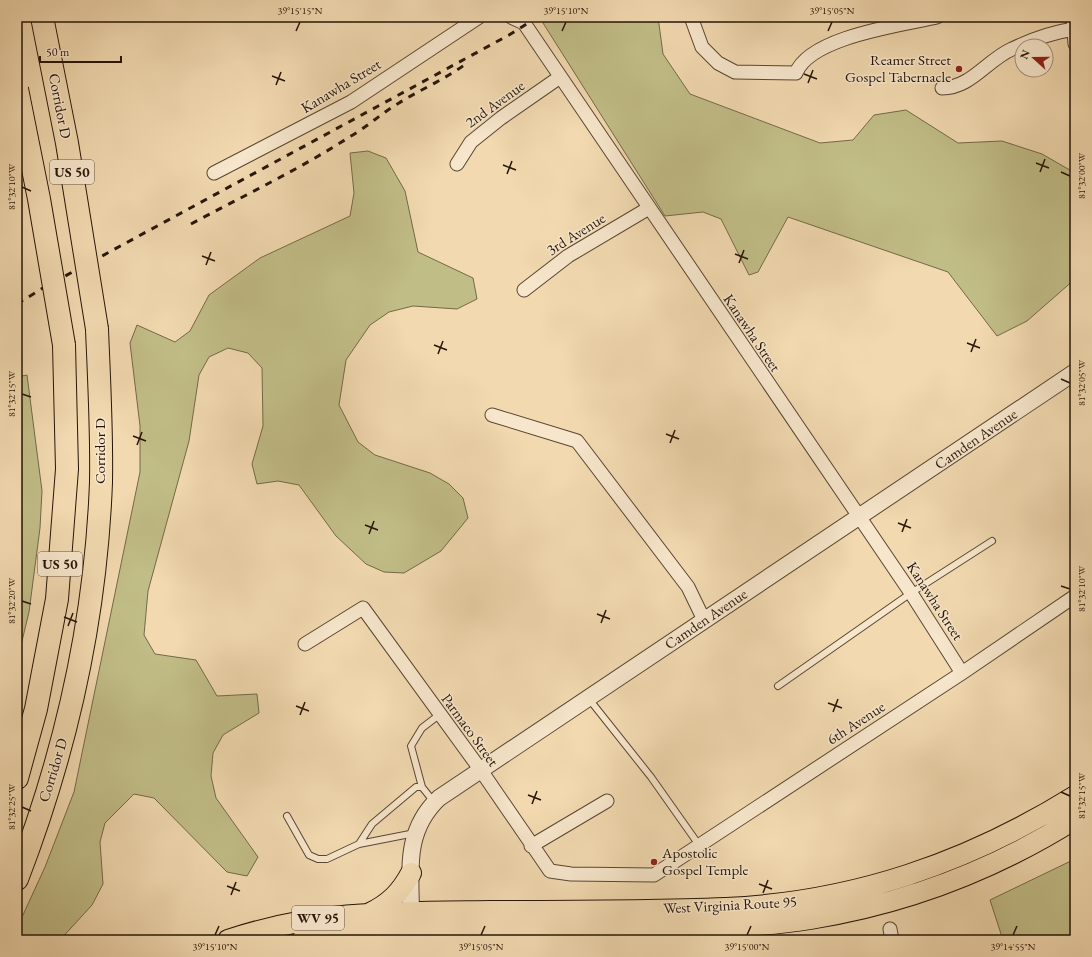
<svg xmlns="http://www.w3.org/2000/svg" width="1092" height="957" font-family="'EB Garamond',serif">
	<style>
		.green { fill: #c1bd87; stroke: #746948 }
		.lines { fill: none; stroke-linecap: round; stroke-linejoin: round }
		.service-casing { stroke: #594632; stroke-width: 8 }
		.minor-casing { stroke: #594632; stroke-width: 15 }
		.tertiary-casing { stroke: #594632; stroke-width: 18 }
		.primary-casing { stroke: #261508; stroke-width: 22 }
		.motorway-casing { stroke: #261508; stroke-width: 24 }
		.service { stroke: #f7e6cc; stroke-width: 6 }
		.minor { stroke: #f7e6cc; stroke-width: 13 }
		.tertiary { stroke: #f7e6cc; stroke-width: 16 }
		.primary { stroke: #f2d9b0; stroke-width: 20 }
		.motorway { stroke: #f2d9b0; stroke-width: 22 }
		.rail { stroke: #261508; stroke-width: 3; stroke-dasharray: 7 7; stroke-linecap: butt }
		.motorway-bridge-casing { stroke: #261508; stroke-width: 24; stroke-linecap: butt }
		.motorway-bridge { stroke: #f2d9b0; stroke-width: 22 }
		.ticks { fill: none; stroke: #261508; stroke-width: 1.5 }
		.poi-dot { fill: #8f2418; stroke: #f7e6cc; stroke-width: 1.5 }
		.labels { text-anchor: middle; stroke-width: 3; stroke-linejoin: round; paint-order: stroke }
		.shield { fill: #f7e6cc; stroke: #655443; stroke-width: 1 }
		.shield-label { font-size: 14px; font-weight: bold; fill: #261508 }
		.poi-label { font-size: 15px; fill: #261508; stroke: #f7e6cc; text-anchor: end }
		.street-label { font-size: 15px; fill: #261508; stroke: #f7e6cc }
		.neatline { fill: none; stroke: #261508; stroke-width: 1.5 }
		.ticks-label { font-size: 10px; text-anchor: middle; fill: #261508 }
	</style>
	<rect width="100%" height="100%" fill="#f2d9b0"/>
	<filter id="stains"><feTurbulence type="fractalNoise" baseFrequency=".005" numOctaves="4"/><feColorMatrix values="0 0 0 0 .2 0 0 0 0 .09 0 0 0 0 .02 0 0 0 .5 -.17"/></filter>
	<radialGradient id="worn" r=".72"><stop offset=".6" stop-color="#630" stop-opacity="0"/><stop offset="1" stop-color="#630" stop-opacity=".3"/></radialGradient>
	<!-- green -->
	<path class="green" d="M554,17H658L663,54L690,94L820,143L853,140L874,115L906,110L958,143L1002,141L1042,154L1075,173V279L1027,321L997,336L948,272L788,217L758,272L749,275L721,219L703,212L665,216L543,23Z
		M368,151L386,158L405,191L418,252L473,278L477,299L457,309L413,306L389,312L370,325L346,360L339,405L358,442L375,455L430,473L449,484L463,498L468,518L441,551L404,573L384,572L366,564L336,536L299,485L278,481L257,484L252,464L263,426L262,368L248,353L228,348L209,357L199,375L189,441L148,591L144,635L155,654L196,660L217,696L257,694L259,713L223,735L213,753L211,776L216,798L258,857L247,876L227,872L154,798L134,794L105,823L100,842L103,884L92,905L60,940H17V928L45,867L74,792L140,472V426L130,343L137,325L175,342L190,331L209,295L260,258L350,216L354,193L350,153Z
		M27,375L42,491L40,528L29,612L17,662V377Z
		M1075,859V940H1003L990,900Z"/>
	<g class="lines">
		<defs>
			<path id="service" d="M778,686L911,593L992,541
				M589,699L651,777L699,845
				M422,787L411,746L422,728L439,715
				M287,816L309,855L318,859H327L359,844L415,833
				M359,844L372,824L416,787H422L434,802"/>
			<path id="minor" d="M511,17L524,23L911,593L962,673
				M691,17L702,47L718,63L735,72L796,73C810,37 901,25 937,17
				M1073,17L1075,44
				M942,88C971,88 987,60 1012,49C1031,40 1054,32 1074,29
				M457,164L471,142L501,118L560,77
				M214,173L351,102L479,17
				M524,290L568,256L649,208
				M492,415L577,441L688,587L704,620
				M305,644L363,608L480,769L550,871L571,874L654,875L962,673L1075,596
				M531,846L607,801
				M890,929L892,940"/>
			<path id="tertiary" d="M411,924C412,877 401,834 439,798L1075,372"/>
			<path id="primary" d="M370,913C389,904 401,892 411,873
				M228,940C316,910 399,912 490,911C569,911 647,911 726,908C854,902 967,863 1075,796
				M302,940L342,934L385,932C470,930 554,930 639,929C696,928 753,928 810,919C904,904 994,870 1075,819"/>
			<path id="motorway" d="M17,778L36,709L57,599L67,469L64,345
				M17,879C66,752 96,618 101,482C102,431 99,380 97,329"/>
		</defs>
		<!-- service casing -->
		<use href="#service" class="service-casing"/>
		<!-- minor casing -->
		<use href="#minor" class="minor-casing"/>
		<!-- tertiary casing -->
		<use href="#tertiary" class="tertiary-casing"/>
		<!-- primary casing -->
		<use href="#primary" class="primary-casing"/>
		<!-- motorway casing -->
		<use href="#motorway" class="motorway-casing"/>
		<!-- service -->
		<use href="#service" class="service"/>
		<!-- minor -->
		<use href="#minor" class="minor"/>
		<!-- tertiary -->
		<use href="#tertiary" class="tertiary"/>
		<!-- primary -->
		<use href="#primary" class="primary"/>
		<!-- motorway -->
		<use href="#motorway" class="motorway"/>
		<!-- rail -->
		<path class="rail" d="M191,224C245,195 300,169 351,136C368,126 382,113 399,103C421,89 446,79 467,63
			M17,304L43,288L509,35L538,17"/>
		<defs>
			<path id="motorway-bridge" d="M42,17L67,143L97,329
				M17,89L39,199L64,345"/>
		</defs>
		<!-- motorway-bridge casing -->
		<use href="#motorway-bridge" class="motorway-bridge-casing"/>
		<!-- motorway-bridge -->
		<use href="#motorway-bridge" class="motorway-bridge"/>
	</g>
	<!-- ticks -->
	<path class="ticks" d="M296,31L300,22M562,31L566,22M828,31L832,22M804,74L817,79M272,76L285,81M808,83L813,70M276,85L281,72M1036,163L1049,168M503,165L516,170M1040,172L1045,159M1061,172L1070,176M507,174L512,161M22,187L31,191M735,254L748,259M202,256L215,261M739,263L744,250M206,265L211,252M967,343L980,348M434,345L447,350M971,352L976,339M438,354L443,341M1061,379L1070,383M22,394L31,397M666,434L679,439M133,436L146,441M670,443L675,430M137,445L142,432M898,523L911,528M365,525L378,530M902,532L907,519M369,534L374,521M1061,586L1070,589M22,601L31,604M597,614L610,619M64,617L77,622M601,623L606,610M68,626L73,613M828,703L842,708M296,706L309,711M833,712L838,699M300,715L305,702M1061,792L1070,796M528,795L541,800M532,804L537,791M22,807L31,811M759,884L772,889M227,886L240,891M763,893L768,880M231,895L236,882M215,935L219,926M481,935L485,926M747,935L751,926M1013,935L1017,926"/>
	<!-- markers -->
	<g class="poi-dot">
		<circle cx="959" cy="69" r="4"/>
		<circle cx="654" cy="862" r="4"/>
	</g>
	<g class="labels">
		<!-- shield labels -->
		<g class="shield">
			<rect x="50" y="160" width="44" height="24" rx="3"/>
			<rect x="38" y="552" width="44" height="24" rx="3"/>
			<rect x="292" y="906" width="52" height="24" rx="3"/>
		</g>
		<g class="shield-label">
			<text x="72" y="177">US 50</text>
			<text x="60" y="569">US 50</text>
			<text x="318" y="923">WV 95</text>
		</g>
		<!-- poi labels -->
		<g class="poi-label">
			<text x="951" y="65">Reamer Street<tspan x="951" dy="17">Gospel Tabernacle</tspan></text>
			<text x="662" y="858" text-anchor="start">Apostolic<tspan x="662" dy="17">Gospel Temple</tspan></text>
		</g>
		<!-- street labels -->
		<g class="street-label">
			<text transform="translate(341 86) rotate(-31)" y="5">Kanawha Street</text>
			<text transform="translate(495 104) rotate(-36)" y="5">2nd Avenue</text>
			<text transform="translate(60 106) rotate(79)" y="5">Corridor D</text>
			<text transform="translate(576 234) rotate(-32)" y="5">3rd Avenue</text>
			<text transform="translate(752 333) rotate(56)" y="5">Kanawha Street</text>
			<text transform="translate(976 439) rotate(-34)" y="5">Camden Avenue</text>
			<text transform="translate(100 451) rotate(-90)" y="5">Corridor D</text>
			<text transform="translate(935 601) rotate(57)" y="5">Kanawha Street</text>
			<text transform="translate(706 619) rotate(-34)" y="5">Camden Avenue</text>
			<text transform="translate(856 723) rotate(-33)" y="5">6th Avenue</text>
			<text transform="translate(470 730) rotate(54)" y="5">Parmaco Street</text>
			<text transform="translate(53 770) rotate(-73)" y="5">Corridor D</text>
			<text transform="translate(730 905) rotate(-3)" y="5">West Virginia Route 95</text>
		</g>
	</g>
	<!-- margin -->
	<rect width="1092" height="957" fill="none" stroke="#f2d9b0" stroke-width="44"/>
	<!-- north arrow -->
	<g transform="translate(1034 58) rotate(291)"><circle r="19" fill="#f7e6cc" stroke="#a3927e"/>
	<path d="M0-3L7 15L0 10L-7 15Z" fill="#8f2418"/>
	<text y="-6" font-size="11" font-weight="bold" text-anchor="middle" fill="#261508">N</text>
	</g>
	<!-- scale -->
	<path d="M40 56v6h81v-6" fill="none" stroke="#261508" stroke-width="2"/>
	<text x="46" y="56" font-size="12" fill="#261508" stroke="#f7e6cc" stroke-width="3" paint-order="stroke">50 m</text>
	<rect x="22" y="22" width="1048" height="913" class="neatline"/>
	<g class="ticks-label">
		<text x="300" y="14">39°15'15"N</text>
		<text x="566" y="14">39°15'10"N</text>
		<text x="832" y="14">39°15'05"N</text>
		<text transform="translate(1081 176) rotate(-90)" y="4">81°32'00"W</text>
		<text transform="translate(11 187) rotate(-90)" y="4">81°32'10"W</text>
		<text transform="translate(1081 383) rotate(-90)" y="4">81°32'05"W</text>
		<text transform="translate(11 394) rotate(-90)" y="4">81°32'15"W</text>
		<text transform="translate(1081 589) rotate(-90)" y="4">81°32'10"W</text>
		<text transform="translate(11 601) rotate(-90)" y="4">81°32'20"W</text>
		<text transform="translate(1081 796) rotate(-90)" y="4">81°32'15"W</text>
		<text transform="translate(11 807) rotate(-90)" y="4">81°32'25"W</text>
		<text x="215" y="950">39°15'10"N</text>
		<text x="481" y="950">39°15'05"N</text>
		<text x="747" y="950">39°15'00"N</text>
		<text x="1013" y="950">39°14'55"N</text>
	</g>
	<rect width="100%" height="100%" filter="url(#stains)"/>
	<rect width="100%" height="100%" fill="url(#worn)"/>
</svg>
